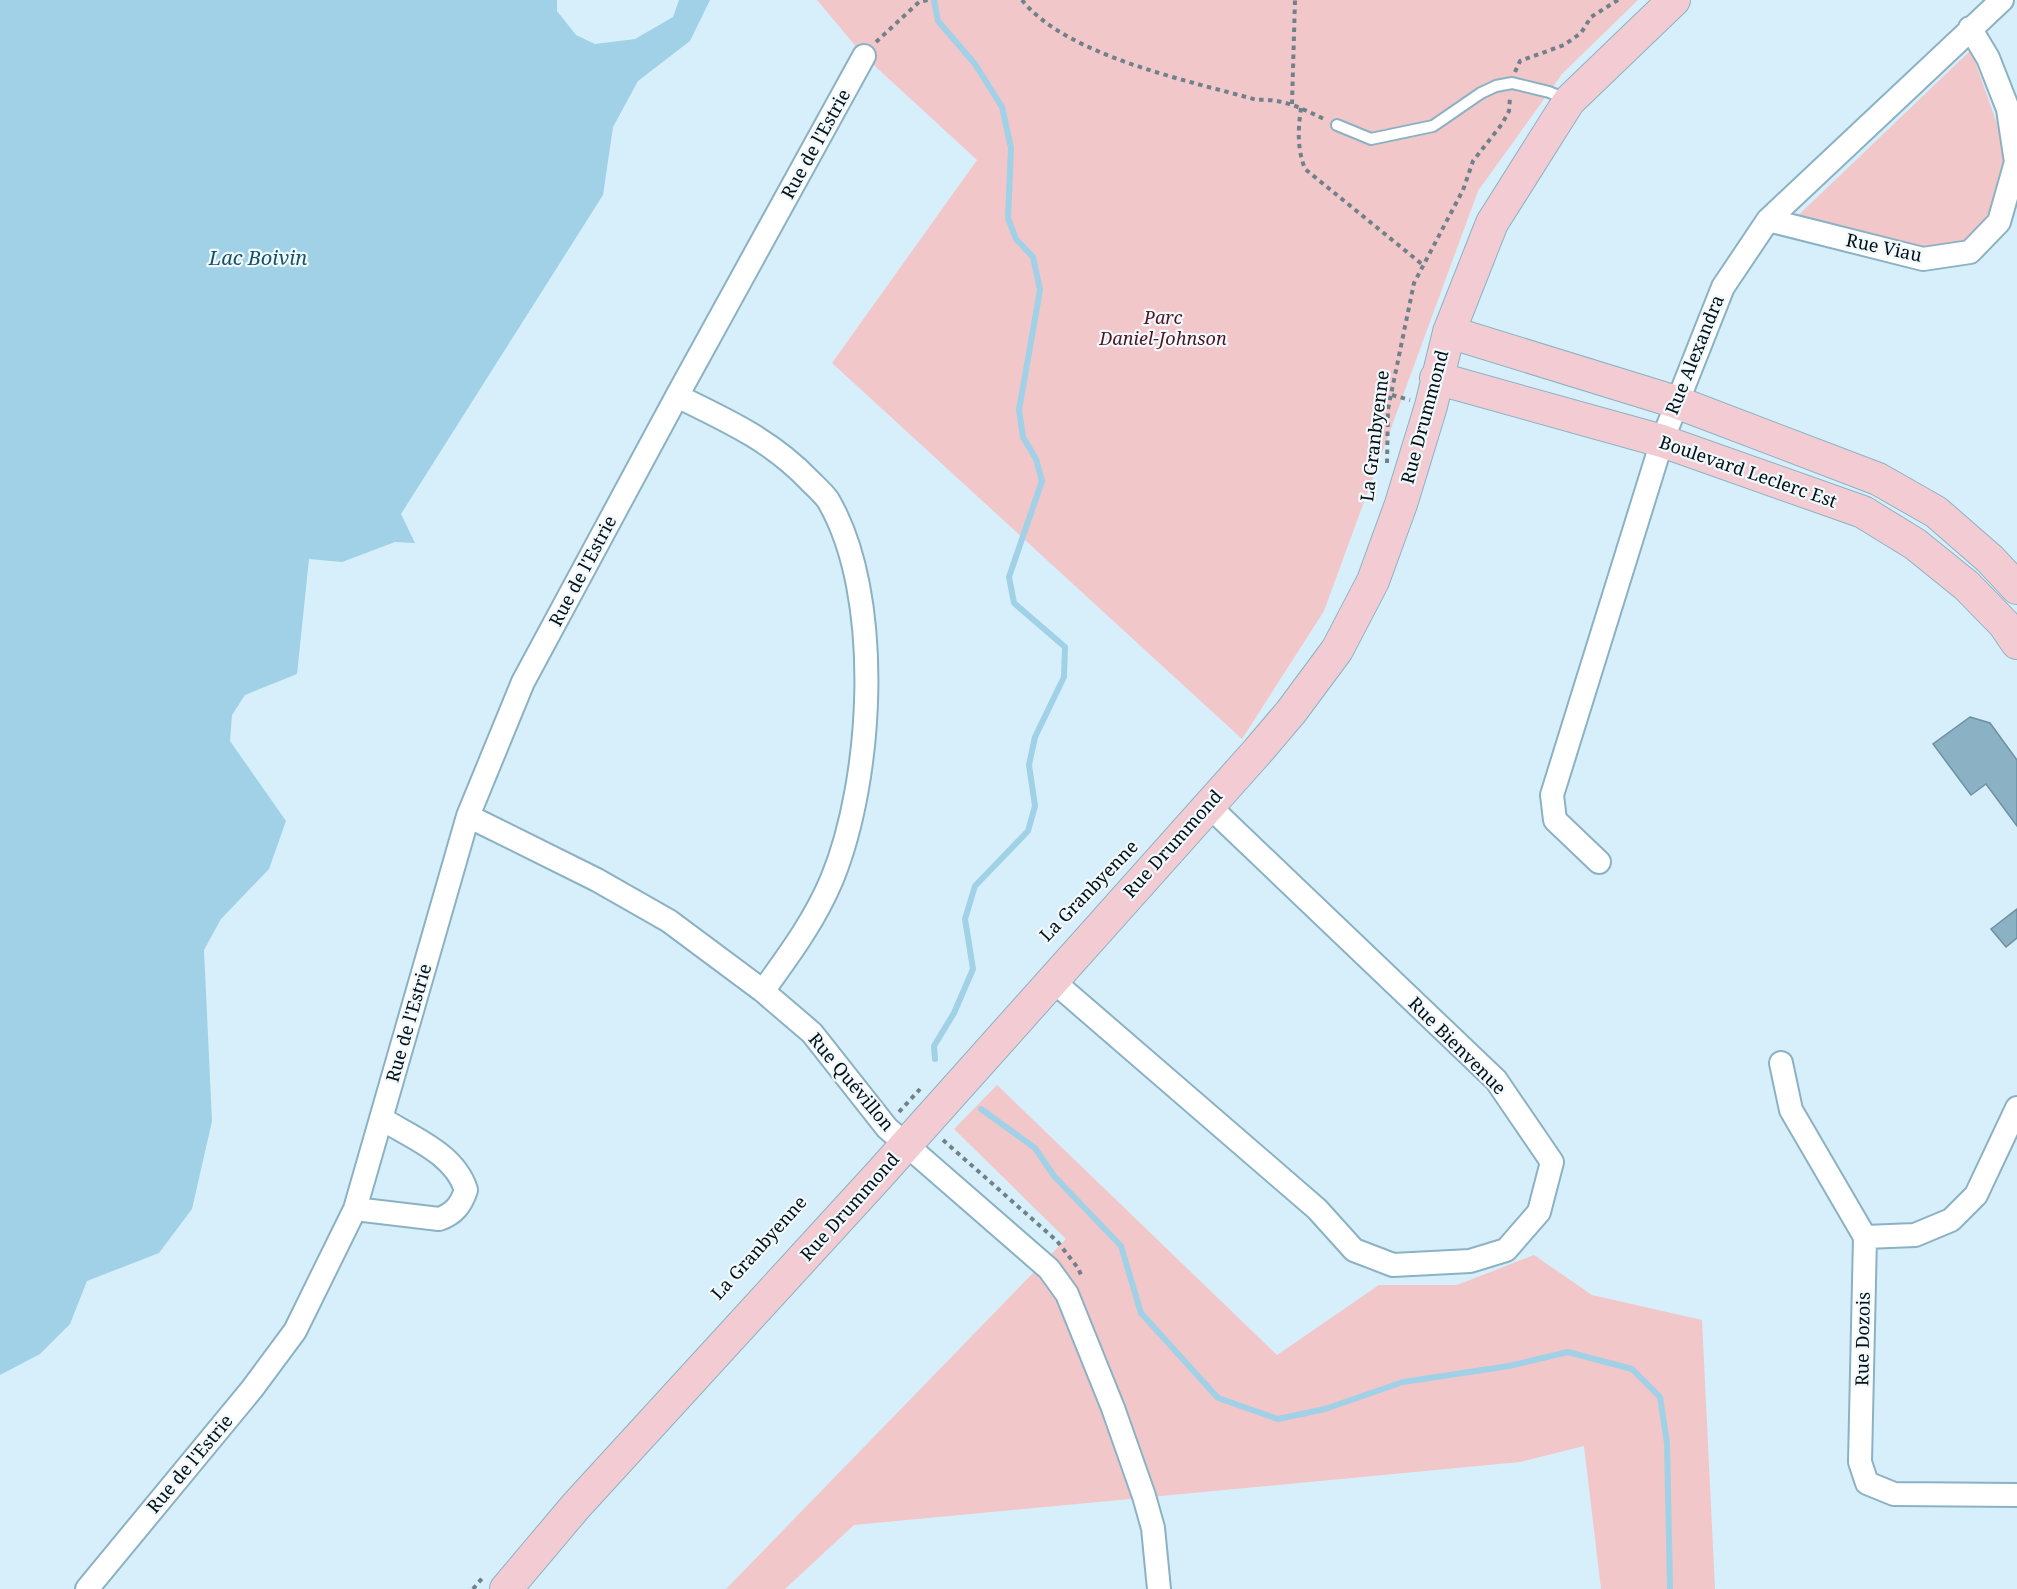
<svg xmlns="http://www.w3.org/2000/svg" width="2017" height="1589" font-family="'Noto Serif',serif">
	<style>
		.green { fill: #f2c7c9 }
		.water { fill: #a0d1e7 }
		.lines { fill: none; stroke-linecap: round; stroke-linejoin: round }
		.stream { stroke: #a0d1e7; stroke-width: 6 }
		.building { fill: #8bb2c4; stroke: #6b91a2; stroke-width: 1.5 }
		.lane-casing { stroke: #8bb2c4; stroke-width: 14 }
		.street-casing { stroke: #8bb2c4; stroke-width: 26 }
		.secondary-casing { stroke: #8bb2c4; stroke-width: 34 }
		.path { stroke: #6f828b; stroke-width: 4; stroke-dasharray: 4.5 4.5; stroke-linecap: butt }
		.lane { stroke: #fff; stroke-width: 10 }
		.street { stroke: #fff; stroke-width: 22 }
		.secondary { stroke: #f2ccd2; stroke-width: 32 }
		.labels { text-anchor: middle; stroke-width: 4.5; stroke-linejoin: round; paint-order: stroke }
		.street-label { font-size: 18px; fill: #031117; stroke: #f1f9fd }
		.park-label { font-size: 18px; font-style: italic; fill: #50141f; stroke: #f1f9fd }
		.water-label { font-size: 20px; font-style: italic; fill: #14546b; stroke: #f1f9fd }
	</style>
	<rect width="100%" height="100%" fill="#d7effa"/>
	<!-- green -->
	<path class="green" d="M817,0H1638L1562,74L1478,191L1324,611L1242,739L832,363L977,160L864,56Z
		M1971,50L2008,155L2003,211L1970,261L1785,228Z
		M997,1085L1277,1355L1379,1285H1457L1534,1255L1592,1295L1702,1320L1715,1589H1601L1584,1446L1520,1462L854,1525L785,1589H726L1066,1239L954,1129Z"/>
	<!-- water -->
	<path class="water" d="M0,0H557V11L576,35L595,44L635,39L673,17L679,0H710L690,41L638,81L613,127L603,195L401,514L415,543L395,542L342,562L309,559L297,674L245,695L232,715L230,741L286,821L269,869L221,919L204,950L212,1121L192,1209L159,1253L87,1281L70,1324L40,1354L0,1375Z"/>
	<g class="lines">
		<!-- stream -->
		<path class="stream" d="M934,0L938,21L975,64L1002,107L1011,148L1008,218L1016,239L1033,257L1040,290L1019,410L1023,437L1036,459L1042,481L1009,577L1014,603L1065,647L1064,677L1035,737L1029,765L1035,806L1028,831L975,886L965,919L973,969L954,1013L934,1046L935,1059
			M981,1109L1035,1148L1054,1176L1121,1246L1141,1313L1218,1398L1278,1419L1325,1409L1403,1382L1509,1366L1568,1352L1632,1369L1660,1397L1667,1443L1670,1589"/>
	</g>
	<!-- building -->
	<path class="building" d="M1970,717L1990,723L2017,760V826L1986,784L1971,795L1933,744Z
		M2017,909V938L2006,947L1991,929Z"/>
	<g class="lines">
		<defs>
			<path id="lane" d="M1337,125L1371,139L1433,126L1481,93L1496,86L1512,83L1549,92L1566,99"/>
			<path id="street" d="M1768,220L1923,259L1970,252L1999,222L2016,162L2008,109L1988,58L1970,28
				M677,396C726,420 771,440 809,480C815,486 823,493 828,500C884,595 873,779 832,879C815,920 789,955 763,991
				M468,816L597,880L669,921L763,991L812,1033L887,1128L1049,1269L1067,1294L1113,1408L1144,1496L1153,1528L1159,1589
				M1599,862L1555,820L1552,795L1662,441L1723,287L1768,220L2002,0
				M1052,980L1317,1209L1354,1250L1393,1265L1470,1261L1506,1250L1539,1212L1552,1162L1496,1080L1208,805
				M1781,1063L1791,1110L1865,1237L1860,1462L1867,1483L1894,1494L2017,1495
				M355,1209L439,1219C454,1214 461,1205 466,1190C455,1154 413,1138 382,1119
				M1865,1237L1915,1235L1951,1220L1976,1195L2017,1108
				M87,1589L252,1389L295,1331L355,1209L468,816L523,682L677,396L864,56"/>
			<path id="secondary" d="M1449,332L1676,402L1878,479L1936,512L1990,559L2017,588
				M1436,378L1662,441L1863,512L1915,544L1967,586L2004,624L2017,643
				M506,1589L576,1506L879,1175L1257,752L1291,712L1337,650L1373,581L1401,504L1431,406L1449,332L1492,223L1569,101L1674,0"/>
		</defs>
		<!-- lane casing -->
		<use href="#lane" class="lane-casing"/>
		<!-- street casing -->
		<use href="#street" class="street-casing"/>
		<!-- secondary casing -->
		<use href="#secondary" class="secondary-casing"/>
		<!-- path -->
		<path class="path" d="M1022,0C1066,56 1190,81 1257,100C1283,98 1303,109 1326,120
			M876,42L919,2L928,0
			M1515,72L1520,61L1564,45L1581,33L1591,17L1618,0
			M1292,104L1295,0
			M1301,108C1298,130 1297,148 1305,169L1423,265
			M1392,395L1410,400
			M1387,463L1388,409L1414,283L1463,190L1473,161L1502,124L1509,111L1510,97
			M899,1112L920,1089
			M943,1140L1057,1241L1078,1268L1082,1277
			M473,1589L484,1576"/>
		<!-- lane -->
		<use href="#lane" class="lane"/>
		<!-- street -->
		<use href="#street" class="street"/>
		<!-- secondary -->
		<use href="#secondary" class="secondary"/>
	</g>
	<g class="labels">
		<!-- street labels -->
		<g class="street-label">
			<text transform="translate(816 144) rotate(-61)" y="6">Rue de l'Estrie</text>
			<text transform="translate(1884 248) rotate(12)" y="6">Rue Viau</text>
			<text transform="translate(1695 355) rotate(-68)" y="6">Rue Alexandra</text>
			<text transform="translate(1425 417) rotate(-75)" y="6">Rue Drummond</text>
			<text transform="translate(1375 436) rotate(-83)" y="6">La Granbyenne</text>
			<text transform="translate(1748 472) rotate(19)" y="6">Boulevard Leclerc Est</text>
			<text transform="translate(583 571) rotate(-62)" y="6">Rue de l'Estrie</text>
			<text transform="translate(1173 844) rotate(-48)" y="6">Rue Drummond</text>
			<text transform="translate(1089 891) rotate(-46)" y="6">La Granbyenne</text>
			<text transform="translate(409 1023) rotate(-74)" y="6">Rue de l'Estrie</text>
			<text transform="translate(1457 1046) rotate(45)" y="6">Rue Bienvenue</text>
			<text transform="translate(851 1082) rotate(50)" y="6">Rue Quévillon</text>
			<text transform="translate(850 1207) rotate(-48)" y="6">Rue Drummond</text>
			<text transform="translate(759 1248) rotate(-48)" y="6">La Granbyenne</text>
			<text transform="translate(1863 1339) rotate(-89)" y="6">Rue Dozois</text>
			<text transform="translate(190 1464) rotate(-50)" y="6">Rue de l'Estrie</text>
		</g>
		<!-- park labels -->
		<g class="park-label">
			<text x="1163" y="324">Parc<tspan x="1163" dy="21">Daniel-Johnson</tspan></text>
		</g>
		<!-- water labels -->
		<g class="water-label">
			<text x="258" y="265">Lac Boivin</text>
		</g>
	</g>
</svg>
